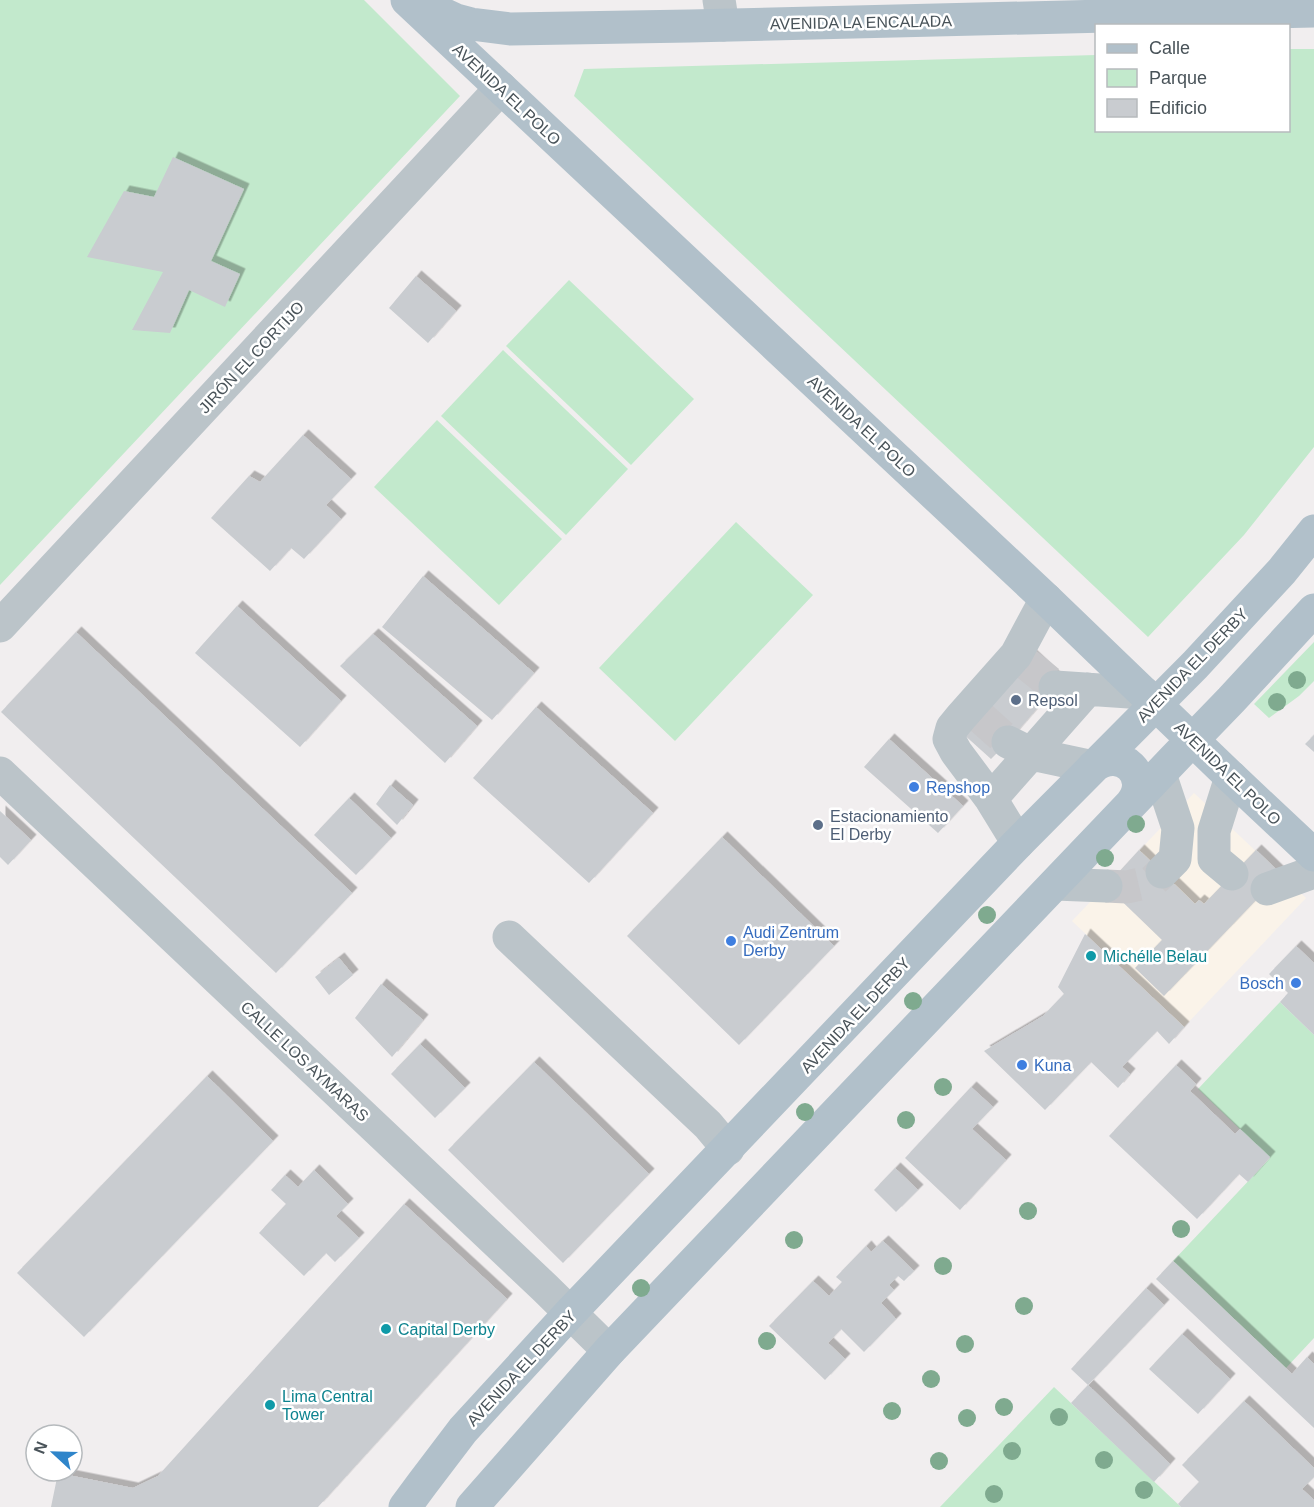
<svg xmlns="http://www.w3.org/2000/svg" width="1314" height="1507" font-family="Arial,sans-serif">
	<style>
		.commercial { fill: #faf3e9 }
		.green { fill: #c2e9cc }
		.building { fill: #c9ccd0; filter: url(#shadow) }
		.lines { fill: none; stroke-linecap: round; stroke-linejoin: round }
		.minor-tunnel { stroke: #c7c7ca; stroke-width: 33; stroke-dasharray: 33 16; stroke-linecap: butt }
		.minor { stroke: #bbc4c9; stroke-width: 33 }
		.major { stroke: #b1c0ca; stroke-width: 33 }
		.tree { fill: #7faa8f }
		.service-dot { fill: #5c6f8a; stroke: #fff; stroke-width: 2 }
		.shop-dot { fill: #3f7fe0; stroke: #fff; stroke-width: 2 }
		.culture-dot { fill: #0f9aa8; stroke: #fff; stroke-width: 2 }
		.labels { text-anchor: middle; stroke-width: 5; stroke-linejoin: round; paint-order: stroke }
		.street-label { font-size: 16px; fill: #495359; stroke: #fff }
		.service-label { font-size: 16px; fill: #4e5e75; stroke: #fff; text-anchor: start }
		.shop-label { font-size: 16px; fill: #366cbe; stroke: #fff; text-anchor: start }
		.culture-label { font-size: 16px; fill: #0d838f; stroke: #fff; text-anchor: start }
	</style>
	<defs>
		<filter id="shadow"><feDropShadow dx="5.5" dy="-5.5" stdDeviation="0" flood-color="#0004"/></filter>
	</defs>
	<rect width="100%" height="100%" fill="#f1eeef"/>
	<!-- commercial -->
	<path class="commercial" d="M1194,793L1306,898L1184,1027L1072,921Z"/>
	<!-- green -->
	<path class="green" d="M0,0H364L460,96L0,585Z
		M1289,49H1314V447L1244,535L1148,637L574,96L584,69L1096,55V130H1288Z
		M569,280L694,399L631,465L506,346Z
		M503,350L628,469L566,535L441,416Z
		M437,420L562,539L499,605L374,487Z
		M736,522L813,595L675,741L599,668Z
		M1314,642V681L1299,696L1269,718L1254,704Z
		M1280,1002L1314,1035V1338L1286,1368L1173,1261L1270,1158L1198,1089Z
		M1054,1387L1181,1507H940Z"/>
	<!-- building -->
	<path class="building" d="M173,157L244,189L211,261L240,274L225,307L189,290L170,333L132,330L163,272L87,257L124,191L154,197Z
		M416,276L456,311L428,343L389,308Z
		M303,435L351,479L326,505L341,519L304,559L291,548L270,571L211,518L249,476L260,482Z
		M423,576L534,673L492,720L382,627Z
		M237,606L341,701L300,747L195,653Z
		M76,632L352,893L276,973L1,712Z
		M373,634L477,726L445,763L340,666Z
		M1030,654L1060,682L1008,742L991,759L961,732Z
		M536,707L653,813L589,883L473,778Z
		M1314,735V752L1305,744Z
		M889,739L963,806L938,833L864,767Z
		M390,785L413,805L397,825L376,804Z
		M349,798L391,838L356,875L314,835Z
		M0,811L31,840L8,865L0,857Z
		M722,837L834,946L739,1045L627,936Z
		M1139,850L1195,904L1199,900L1204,904L1256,850L1281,874L1164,996L1135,968L1162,940L1106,886Z
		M1085,934L1184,1027L1169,1044L1157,1031L1122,1067L1130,1074L1118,1088L1091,1062L1045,1110L984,1051L1043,1016L1064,994L1058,987Z
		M1296,946L1314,963V1035L1280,1002L1288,993L1269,974Z
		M339,958L353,975L329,995L315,977Z
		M381,984L423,1020L392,1057L355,1018Z
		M420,1044L465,1088L435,1118L391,1074Z
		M534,1062L649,1174L563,1263L448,1150Z
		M1176,1065L1196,1084L1190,1091L1235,1134L1240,1129L1270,1157L1248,1182L1239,1174L1197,1219L1109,1136Z
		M207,1076L273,1141L84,1337L17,1273Z
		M971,1087L993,1107L972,1129L1006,1160L960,1210L905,1158Z
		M895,1168L918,1190L896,1212L874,1190Z
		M314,1170L348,1204L336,1216L359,1238L335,1262L326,1253L304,1276L259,1233L286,1204L271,1190L285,1175L298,1187Z
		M404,1204L507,1299L318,1507H51L58,1473L133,1488L158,1476Z
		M883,1241L914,1271L904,1281L898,1276L889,1285L894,1290L881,1303L896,1319L864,1352L841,1329L828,1343L845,1359L825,1380L769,1326L813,1281L829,1296L842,1282L836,1277L866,1246L871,1252Z
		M1173,1261L1292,1374L1307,1357L1314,1364V1428L1156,1279Z
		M1146,1288L1164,1305L1088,1385L1071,1369Z
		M1182,1334L1230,1379L1198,1414L1149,1369Z
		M1088,1385L1170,1464L1154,1482L1071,1403Z
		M1244,1401L1314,1468V1477L1302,1489L1314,1500V1507H1181L1178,1504L1199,1482L1182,1465Z"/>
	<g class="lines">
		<!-- minor-tunnel -->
		<path class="minor-tunnel" d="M1023,661L1055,687
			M977,714L1008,742
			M1106,886L1127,887L1153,881L1162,872"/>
		<!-- minor -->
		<path class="minor" d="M719,0L723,25
			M0,626L501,88
			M1055,687L1144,693
			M1008,742L1032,754L1093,767
			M0,773L545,1288L609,1351
			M1160,774L1178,828L1175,859L1162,872
			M1231,777L1214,831V859L1232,874
			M991,799L1088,689
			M1018,843L991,799L956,752L949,739L952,728L961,717L1016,655L1046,599
			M1055,884L1106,886
			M1267,889L1314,872
			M509,937L708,1125L728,1149"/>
		<!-- major -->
		<path class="major" d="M407,0L1046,599L1231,777L1314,855
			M424,5L456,20L471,24L510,29L690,26L1314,11
			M1093,767C1121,745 1153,776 1131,804
			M405,1507L422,1484L463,1430L570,1313L1018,843L1195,665L1282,571L1314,531
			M472,1507L609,1351L1173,760L1231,700L1314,610"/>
	</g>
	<!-- trees -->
	<g class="tree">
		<circle cx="1297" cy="680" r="9"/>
		<circle cx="1277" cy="702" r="9"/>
		<circle cx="1136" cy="824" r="9"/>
		<circle cx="1105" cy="858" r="9"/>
		<circle cx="987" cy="915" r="9"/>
		<circle cx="913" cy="1001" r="9"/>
		<circle cx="943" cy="1087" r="9"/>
		<circle cx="805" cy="1112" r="9"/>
		<circle cx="906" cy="1120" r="9"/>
		<circle cx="1028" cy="1211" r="9"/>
		<circle cx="1181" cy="1229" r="9"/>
		<circle cx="794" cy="1240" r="9"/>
		<circle cx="943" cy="1266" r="9"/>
		<circle cx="641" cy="1288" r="9"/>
		<circle cx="1024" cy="1306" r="9"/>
		<circle cx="767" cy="1341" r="9"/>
		<circle cx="965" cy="1344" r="9"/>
		<circle cx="931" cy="1379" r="9"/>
		<circle cx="1004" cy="1407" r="9"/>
		<circle cx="892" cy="1411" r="9"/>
		<circle cx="1059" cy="1417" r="9"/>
		<circle cx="967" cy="1418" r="9"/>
		<circle cx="1012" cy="1451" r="9"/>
		<circle cx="1104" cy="1460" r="9"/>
		<circle cx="939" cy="1461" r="9"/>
		<circle cx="1144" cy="1490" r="9"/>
		<circle cx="994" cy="1494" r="9"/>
	</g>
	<!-- markers -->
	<g class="service-dot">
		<circle cx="1016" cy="700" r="6"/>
		<circle cx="818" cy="825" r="6"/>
	</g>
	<g class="shop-dot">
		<circle cx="914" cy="787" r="6"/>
		<circle cx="731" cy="941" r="6"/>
		<circle cx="1296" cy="983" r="6"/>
		<circle cx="1022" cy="1065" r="6"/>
	</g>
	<g class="culture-dot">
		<circle cx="1091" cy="956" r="6"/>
		<circle cx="386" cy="1329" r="6"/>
		<circle cx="270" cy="1405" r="6"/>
	</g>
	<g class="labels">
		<!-- street labels -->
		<g class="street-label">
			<text transform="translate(861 22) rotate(-1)" y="6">AVENIDA LA ENCALADA</text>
			<text transform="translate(507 94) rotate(43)" y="6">AVENIDA EL POLO</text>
			<text transform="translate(251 357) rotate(-47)" y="6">JIRÓN EL CORTIJO</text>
			<text transform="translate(862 426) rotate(43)" y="6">AVENIDA EL POLO</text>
			<text transform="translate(1192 665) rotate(-46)" y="6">AVENIDA EL DERBY</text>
			<text transform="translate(1228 773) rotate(44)" y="6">AVENIDA EL POLO</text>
			<text transform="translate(855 1015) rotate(-47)" y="6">AVENIDA EL DERBY</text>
			<text transform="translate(305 1061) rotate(43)" y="6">CALLE LOS AYMARAS</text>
			<text transform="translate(521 1368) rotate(-47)" y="6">AVENIDA EL DERBY</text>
		</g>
		<!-- service labels -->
		<g class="service-label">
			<text x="1028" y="706">Repsol</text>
			<text x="830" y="822">Estacionamiento<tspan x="830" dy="18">El Derby</tspan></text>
		</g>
		<!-- shop labels -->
		<g class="shop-label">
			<text x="926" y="793">Repshop</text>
			<text x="743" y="938">Audi Zentrum<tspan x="743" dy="18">Derby</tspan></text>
			<text x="1284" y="989" text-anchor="end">Bosch</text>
			<text x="1034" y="1071">Kuna</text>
		</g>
		<!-- culture labels -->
		<g class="culture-label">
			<text x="1103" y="962">Michélle Belau</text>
			<text x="398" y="1335">Capital Derby</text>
			<text x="282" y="1402">Lima Central<tspan x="282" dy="18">Tower</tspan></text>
		</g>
	</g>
	<!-- legend -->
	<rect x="1095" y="24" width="195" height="108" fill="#ffffff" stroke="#b6babd" stroke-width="1.5"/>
	<rect x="1107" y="44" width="30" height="9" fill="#b1c0ca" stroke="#b6babd" stroke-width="1.5"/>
	<text x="1149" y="54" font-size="18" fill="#495359">Calle</text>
	<rect x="1107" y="69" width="30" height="18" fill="#c2e9cc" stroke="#b6babd" stroke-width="1.5"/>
	<text x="1149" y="84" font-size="18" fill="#495359">Parque</text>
	<rect x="1107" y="99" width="30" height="18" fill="#c9ccd0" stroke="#b6babd" stroke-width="1.5"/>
	<text x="1149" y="114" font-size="18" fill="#495359">Edificio</text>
	<!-- north arrow -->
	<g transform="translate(54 1453) rotate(292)"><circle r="28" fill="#ffffff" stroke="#b6babd" stroke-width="1.5"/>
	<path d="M0-4.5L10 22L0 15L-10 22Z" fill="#2f85ca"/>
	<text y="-9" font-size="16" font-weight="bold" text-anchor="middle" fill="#495359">N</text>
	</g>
</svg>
